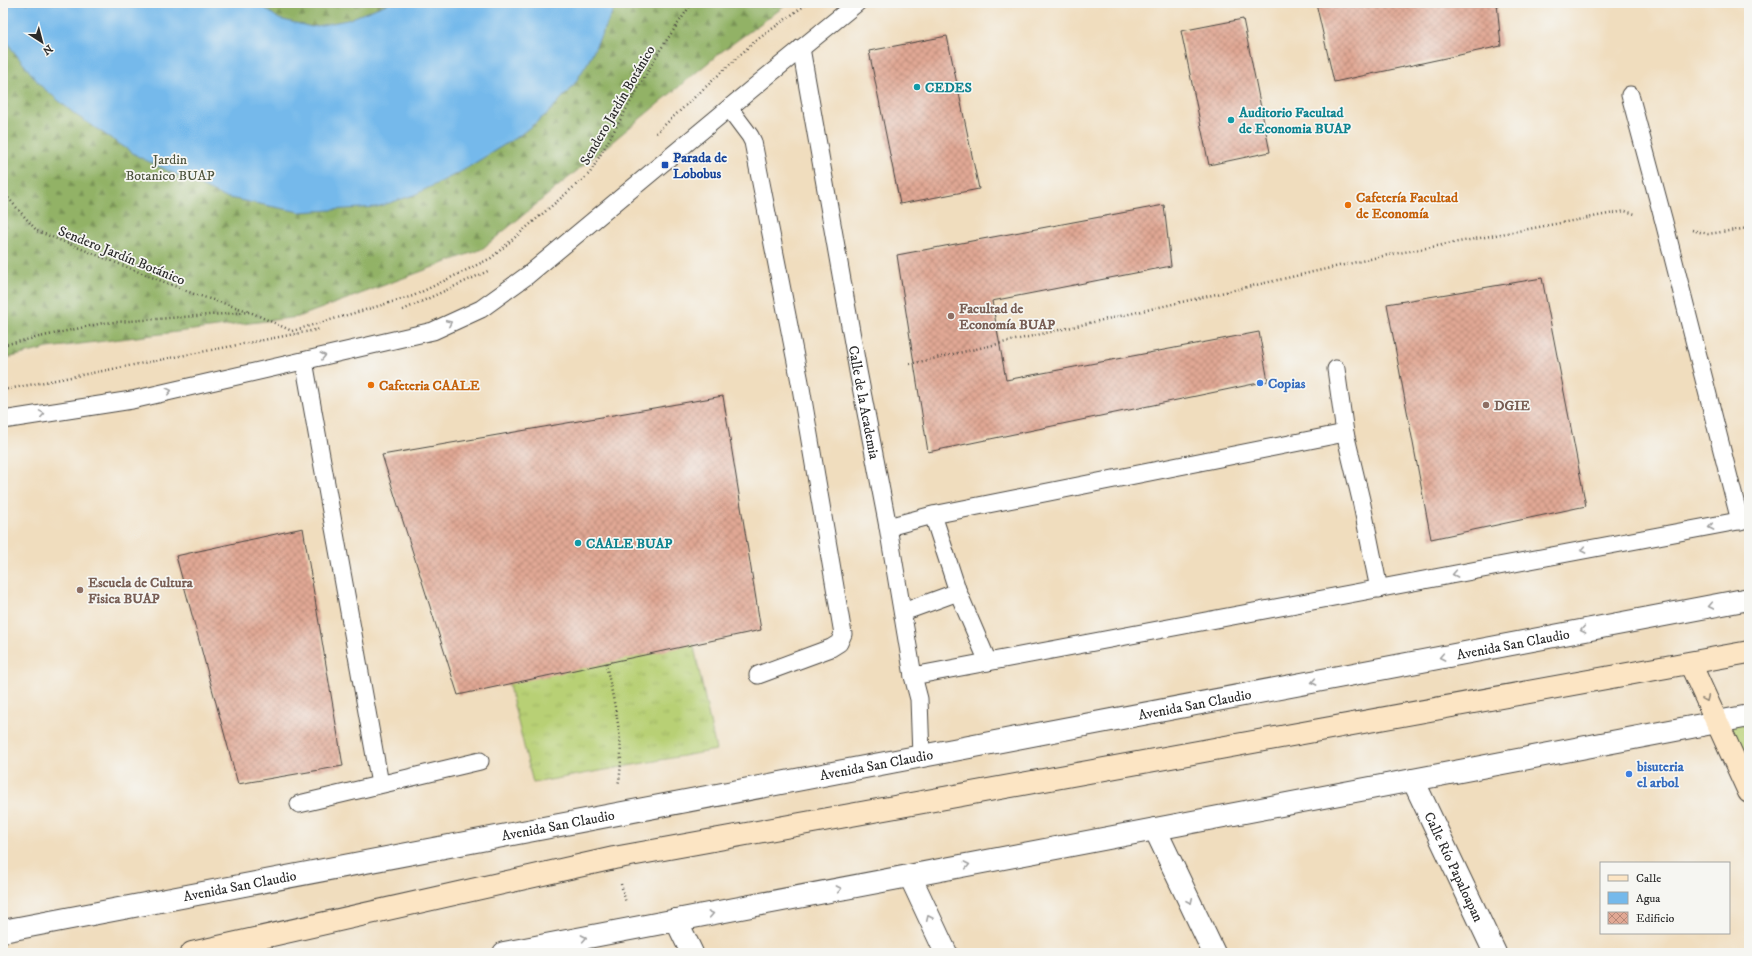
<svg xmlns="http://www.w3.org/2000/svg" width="1752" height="956" font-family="'IM FELL DW Pica',serif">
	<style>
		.grass { fill: url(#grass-tufts); stroke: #727e50 }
		.forest { fill: url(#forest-firs); stroke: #5e6e48 }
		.garden { fill: #b8d075; stroke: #727e50 }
		.water { fill: #75b9eb; stroke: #50728b }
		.building { fill: url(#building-cross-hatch) }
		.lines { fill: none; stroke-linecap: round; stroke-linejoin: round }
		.lane-casing { stroke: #494641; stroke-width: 19 }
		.street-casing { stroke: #494641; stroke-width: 24 }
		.secondary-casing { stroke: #494641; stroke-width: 24 }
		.path { stroke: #494641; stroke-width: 2.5; stroke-dasharray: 1 3; stroke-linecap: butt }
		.lane { stroke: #fff; stroke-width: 17 }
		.street { stroke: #fff; stroke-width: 22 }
		.secondary { stroke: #fce5c4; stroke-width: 22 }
		.oneway { stroke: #a0a0a0 }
		.oneway2 { stroke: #948878 }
		.culture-dot { fill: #0f9aa8; stroke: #f6f6f2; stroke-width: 1.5 }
		.transit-dot { fill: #1a4fb4; stroke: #f6f6f2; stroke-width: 1.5 }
		.food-dot { fill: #e8710a; stroke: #f6f6f2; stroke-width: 1.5 }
		.education-dot { fill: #8d6e63; stroke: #f6f6f2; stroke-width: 1.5 }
		.shop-dot { fill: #3f7fe0; stroke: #f6f6f2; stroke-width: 1.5 }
		.labels { text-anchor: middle; stroke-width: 3.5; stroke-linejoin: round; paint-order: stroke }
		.culture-label { font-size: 14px; font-weight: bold; fill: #0d838f; stroke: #f6f6f2; text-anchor: start }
		.street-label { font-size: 14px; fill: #2b2b2b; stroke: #f6f6f2 }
		.transit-label { font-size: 14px; font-weight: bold; fill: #164399; stroke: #f6f6f2; text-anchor: start }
		.park-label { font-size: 14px; fill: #4e543e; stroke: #f6f6f2 }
		.food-label { font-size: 14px; font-weight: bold; fill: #c56008; stroke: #f6f6f2; text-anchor: start }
		.education-label { font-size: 14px; font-weight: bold; fill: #785e54; stroke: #f6f6f2; text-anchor: start }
		.shop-label { font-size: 14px; font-weight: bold; fill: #366cbe; stroke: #f6f6f2; text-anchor: start }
	</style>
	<defs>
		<pattern id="grass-tufts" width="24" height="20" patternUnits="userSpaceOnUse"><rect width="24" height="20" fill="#b8d075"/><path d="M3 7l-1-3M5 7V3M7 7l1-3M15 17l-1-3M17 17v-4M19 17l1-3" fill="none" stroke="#9eb365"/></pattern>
		<pattern id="forest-firs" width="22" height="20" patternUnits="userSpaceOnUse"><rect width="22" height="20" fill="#92b266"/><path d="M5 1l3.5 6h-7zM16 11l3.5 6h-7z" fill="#779154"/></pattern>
		<pattern id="building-cross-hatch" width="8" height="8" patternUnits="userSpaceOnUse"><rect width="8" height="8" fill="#e1a894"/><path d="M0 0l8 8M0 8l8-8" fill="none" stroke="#b78979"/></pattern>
	</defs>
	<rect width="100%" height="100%" fill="#f6f6f2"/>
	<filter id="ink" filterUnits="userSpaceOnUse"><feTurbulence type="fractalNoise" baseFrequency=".025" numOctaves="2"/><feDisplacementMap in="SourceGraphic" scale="8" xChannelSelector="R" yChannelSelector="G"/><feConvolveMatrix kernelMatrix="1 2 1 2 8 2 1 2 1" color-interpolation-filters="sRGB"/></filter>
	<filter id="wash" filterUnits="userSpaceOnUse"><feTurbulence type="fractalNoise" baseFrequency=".012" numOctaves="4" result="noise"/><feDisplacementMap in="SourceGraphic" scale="16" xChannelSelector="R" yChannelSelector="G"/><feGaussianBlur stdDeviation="0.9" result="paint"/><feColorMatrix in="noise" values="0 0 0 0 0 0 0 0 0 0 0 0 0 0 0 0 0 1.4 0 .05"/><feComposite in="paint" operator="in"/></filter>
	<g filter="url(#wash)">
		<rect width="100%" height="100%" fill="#f0ddbe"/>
		<!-- grass -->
		<path class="grass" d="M687,614L716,750L533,783L500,649Z"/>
		<!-- forest -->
		<path class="forest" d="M3,3H789L721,52L482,249L298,317L48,348L3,359Z"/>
		<!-- garden -->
		<path class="garden" d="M1749,716V792L1717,722Z"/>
		<!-- water -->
		<path class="water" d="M3,3H258L279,19L312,27L347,20L389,3H617L588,62L573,86L548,113L520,135L462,171L414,195L377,207L300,212L224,197L139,157L76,115L41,86L11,48L3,32Z"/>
		<g id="blocks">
			<!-- building -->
			<path class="building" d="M1316,3H1497L1501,46L1334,82Z
				M1243,19L1270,152L1209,165L1181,31Z
				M947,36L979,189L900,204L869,51Z
				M1164,205L1171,266L992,301L1006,380L1259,332L1268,381L928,452L897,255Z
				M1542,278L1586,506L1431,539L1387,304Z
				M723,396L761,630L458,695L382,455Z
				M303,528L343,766L238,784L176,556Z"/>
		</g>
	</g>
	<g filter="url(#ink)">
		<use href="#blocks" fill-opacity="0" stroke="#494641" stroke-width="1"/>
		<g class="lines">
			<defs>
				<g id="lane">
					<path id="s1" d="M801,48L858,371L888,527L913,676L919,699L921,757"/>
					<path d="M1630,95L1664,222L1740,521"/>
					<path d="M729,108L750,136L753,142L800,382L843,634L839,643L831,648L758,675"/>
					<path d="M304,361L380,784"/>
					<path d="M1336,369L1345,433L1361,500L1379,589"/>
					<path d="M3,420L132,400L433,331L481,309L528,275L765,78L857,3"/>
					<path d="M933,515L958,592L988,662"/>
					<path d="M888,527L933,515L1345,433"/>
					<path d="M903,612L958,592"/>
					<path d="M913,676L1749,519"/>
					<path d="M299,804L480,761"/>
				</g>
				<g id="street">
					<path id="s2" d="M1413,780L1495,953"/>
					<path d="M1155,829L1214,953"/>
					<path d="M910,876L946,953"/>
					<path d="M676,920L692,953"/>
					<path id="s3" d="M3,931C585,819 1167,710 1749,599"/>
					<path d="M504,953L1749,716"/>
				</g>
				<path id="secondary" d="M1690,663L1749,792
					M192,953L614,858L1749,652"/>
			</defs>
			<!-- lane casing -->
			<use href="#lane" class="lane-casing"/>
			<!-- street casing -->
			<use href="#street" class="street-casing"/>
			<!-- secondary casing -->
			<use href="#secondary" class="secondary-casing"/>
			<!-- path -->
			<path class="path" d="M656,133L754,42L808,3
				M3,192L37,231L194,294L248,311
				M1692,230L1708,234L1749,228
				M403,310L488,271
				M3,345L103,323L250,312L292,331L413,296L491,258L590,173L660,50L692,3
				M910,364L1383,256L1625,211L1635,214
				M3,390L321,329
				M606,663C613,702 627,746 618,785
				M621,884L626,903"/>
			<!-- lane -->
			<use href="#lane" class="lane"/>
			<!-- street -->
			<use href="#street" class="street"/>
			<!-- secondary -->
			<use href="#secondary" class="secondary"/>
		</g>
		<!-- one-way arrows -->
		<defs><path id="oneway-chevron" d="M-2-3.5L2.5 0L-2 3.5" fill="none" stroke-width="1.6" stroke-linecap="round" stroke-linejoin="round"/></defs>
		<g class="oneway">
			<use href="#oneway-chevron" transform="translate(449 323) rotate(-25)"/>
			<use href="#oneway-chevron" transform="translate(323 356) rotate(-13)"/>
			<use href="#oneway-chevron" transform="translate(169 391) rotate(-13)"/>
			<use href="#oneway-chevron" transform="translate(42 414) rotate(-9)"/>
			<use href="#oneway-chevron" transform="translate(1711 527) rotate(169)"/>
			<use href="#oneway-chevron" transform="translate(1583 550) rotate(169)"/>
			<use href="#oneway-chevron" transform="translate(1455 574) rotate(169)"/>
			<use href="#oneway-chevron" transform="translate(1711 606) rotate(169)"/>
			<use href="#oneway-chevron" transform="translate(1583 630) rotate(169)"/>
			<use href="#oneway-chevron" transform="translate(1442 657) rotate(169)"/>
			<use href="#oneway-chevron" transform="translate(1314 682) rotate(169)"/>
			<use href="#oneway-chevron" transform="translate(967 865) rotate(-11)"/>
			<use href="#oneway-chevron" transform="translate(839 889) rotate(-11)"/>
			<use href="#oneway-chevron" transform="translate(1190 901) rotate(65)"/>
			<use href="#oneway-chevron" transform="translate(711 914) rotate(-11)"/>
			<use href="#oneway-chevron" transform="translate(929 918) rotate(-115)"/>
			<use href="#oneway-chevron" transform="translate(584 938) rotate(-11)"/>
		</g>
		<use class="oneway2" href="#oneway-chevron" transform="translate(1706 699) rotate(66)"/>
	</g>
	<!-- markers -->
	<g class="culture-dot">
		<circle cx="917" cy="87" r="4"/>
		<circle cx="1231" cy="120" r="4"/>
		<circle cx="578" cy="543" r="4"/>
	</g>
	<rect class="transit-dot" x="661" y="161" width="8" height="8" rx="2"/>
	<g class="food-dot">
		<circle cx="1348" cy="205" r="4"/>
		<circle cx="371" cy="385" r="4"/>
	</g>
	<g class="education-dot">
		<circle cx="951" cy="316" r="4"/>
		<circle cx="1486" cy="405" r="4"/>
		<circle cx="80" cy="590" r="4"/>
	</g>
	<g class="shop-dot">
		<circle cx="1260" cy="383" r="4"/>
		<circle cx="1629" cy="774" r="4"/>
	</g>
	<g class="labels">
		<!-- culture labels -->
		<g class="culture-label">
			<text x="925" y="92">CEDES</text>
			<text x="1239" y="117">Auditorio Facultad<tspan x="1239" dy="16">de Economia BUAP</tspan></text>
			<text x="586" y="548">CAALE BUAP</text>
		</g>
		<!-- street labels -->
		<g class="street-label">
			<text transform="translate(617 105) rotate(-60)" y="5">Sendero Jardín Botánico</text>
			<text transform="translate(122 255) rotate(22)" y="5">Sendero Jardín Botánico</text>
			<text dy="5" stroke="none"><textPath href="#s1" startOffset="360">Calle de la Academia</textPath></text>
			<text dy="5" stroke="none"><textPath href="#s3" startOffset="1537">Avenida San Claudio</textPath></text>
			<text dy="5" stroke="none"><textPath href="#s3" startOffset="1213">Avenida San Claudio</textPath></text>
			<text dy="5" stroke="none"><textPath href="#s3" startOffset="889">Avenida San Claudio</textPath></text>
			<text dy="5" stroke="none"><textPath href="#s3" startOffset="565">Avenida San Claudio</textPath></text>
			<text dy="5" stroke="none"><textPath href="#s2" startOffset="96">Calle Río Papaloapan</textPath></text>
			<text dy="5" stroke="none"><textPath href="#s3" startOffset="241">Avenida San Claudio</textPath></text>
		</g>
		<!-- transit labels -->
		<g class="transit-label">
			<text x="673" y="162">Parada de<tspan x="673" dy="16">Lobobus</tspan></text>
		</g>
		<!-- park labels -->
		<g class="park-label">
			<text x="170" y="164">Jardin<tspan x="170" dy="16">Botanico BUAP</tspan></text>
		</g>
		<!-- food labels -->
		<g class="food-label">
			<text x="1356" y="202">Cafetería Facultad<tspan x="1356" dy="16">de Economía</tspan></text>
			<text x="379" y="390">Cafeteria CAALE</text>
		</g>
		<!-- education labels -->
		<g class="education-label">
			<text x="959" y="313">Facultad de<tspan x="959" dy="16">Economía BUAP</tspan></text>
			<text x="1494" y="410">DGIE</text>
			<text x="88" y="587">Escuela de Cultura<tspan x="88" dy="16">Fisica BUAP</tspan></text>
		</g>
		<!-- shop labels -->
		<g class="shop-label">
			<text x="1268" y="388">Copias</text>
			<text x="1637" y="771">bisuteria<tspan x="1637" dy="16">el arbol</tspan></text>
		</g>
	</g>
	<!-- margin -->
	<rect width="1752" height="956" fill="none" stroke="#f6f6f2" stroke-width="16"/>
	<!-- legend -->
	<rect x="1600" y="862" width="130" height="72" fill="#f6f6f2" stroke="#a5a5a2"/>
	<rect x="1608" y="875" width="20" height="6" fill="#fce5c4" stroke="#a5a5a2"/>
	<text x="1636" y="882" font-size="12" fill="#2b2b2b">Calle</text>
	<rect x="1608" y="892" width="20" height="12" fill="#75b9eb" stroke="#a5a5a2"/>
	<text x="1636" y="902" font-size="12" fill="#2b2b2b">Agua</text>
	<rect x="1608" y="912" width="20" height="12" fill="url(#building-cross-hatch)" stroke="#a5a5a2"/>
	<text x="1636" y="922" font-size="12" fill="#2b2b2b">Edificio</text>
	<!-- north arrow -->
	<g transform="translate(42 42) rotate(144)" stroke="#f6f6f2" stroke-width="3" paint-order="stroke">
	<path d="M0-3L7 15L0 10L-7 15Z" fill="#2b2b2b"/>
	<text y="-6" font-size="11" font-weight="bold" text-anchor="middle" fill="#2b2b2b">N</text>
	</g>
</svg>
